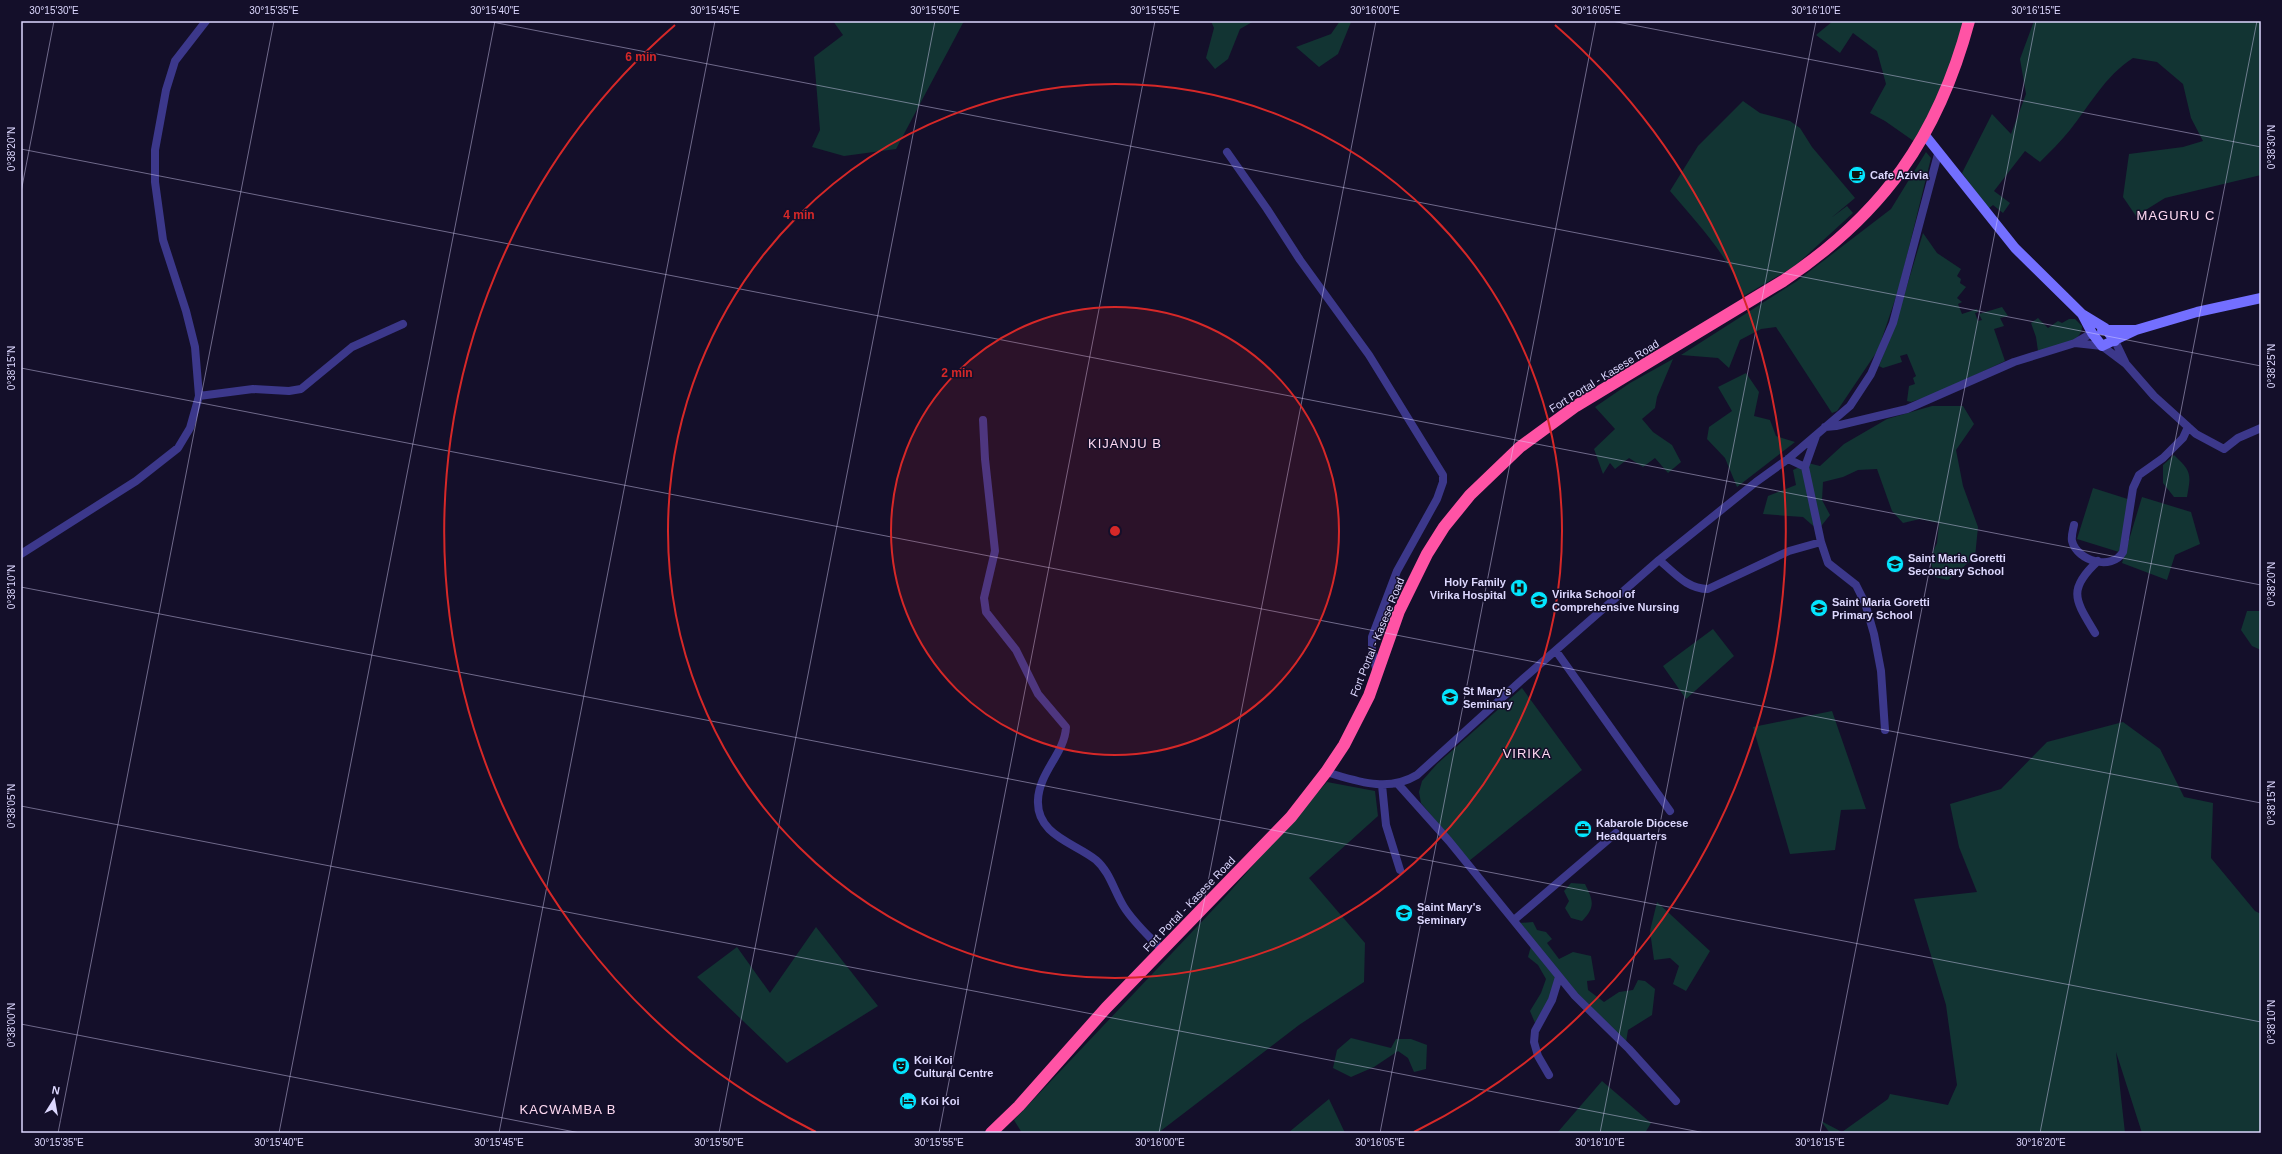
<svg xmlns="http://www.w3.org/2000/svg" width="2282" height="1154" font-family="Arial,sans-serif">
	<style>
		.green { fill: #123433 }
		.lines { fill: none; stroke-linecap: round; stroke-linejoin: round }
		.street { stroke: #3c388b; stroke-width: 8 }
		.secondary { stroke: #736fff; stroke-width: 10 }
		.highway { stroke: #ff53a5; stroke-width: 12 }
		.ticks { fill: none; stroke: #ddd8ff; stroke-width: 1; stroke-opacity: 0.45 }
		.ring { fill: none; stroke: #d62828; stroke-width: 2 }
		.labels { text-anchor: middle; stroke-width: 3; stroke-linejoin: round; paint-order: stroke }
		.poi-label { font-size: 11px; font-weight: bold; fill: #ddd8ff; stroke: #140f2a; text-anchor: start }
		.street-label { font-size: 11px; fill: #ddd8ff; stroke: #140f2a }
		.quarter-label { font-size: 13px; letter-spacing: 1px; fill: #ffdaf2; stroke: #140f2a }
		.centre { fill: #d62828; stroke: #140f2a; stroke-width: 2 }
		.ring-label { font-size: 12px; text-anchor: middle; font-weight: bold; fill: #d62828; stroke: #140f2a; stroke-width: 3; stroke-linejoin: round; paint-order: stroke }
		.neatline { fill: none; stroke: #ddd8ff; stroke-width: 1.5 }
		.ticks-label { font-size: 10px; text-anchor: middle; fill: #ddd8ff }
	</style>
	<rect width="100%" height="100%" fill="#140f2a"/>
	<!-- green -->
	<path class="green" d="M833,21H964L896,149L844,156L812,147L820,130L814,57L843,35Z
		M1211,21H1254L1240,29L1228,59L1215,69L1206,58L1214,28Z
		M1340,21L1351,22L1338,54L1319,67L1296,47L1331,34Z
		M1833,21H1963L1946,84L1915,142L1885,121L1870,113L1886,84L1877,51L1853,33L1840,53L1816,35Z
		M2034,21H2261V175L2165,198L2136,216L2123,197L2129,154L2183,147L2203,141L2191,118L2183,84L2157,62L2133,58C2105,76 2090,105 2070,130C2061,141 2050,152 2040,162L2025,151L1994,191L2010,203L2003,213L1993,205L1988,209L1962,173L1992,114L2011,134L2026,94L2020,59Z
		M1743,101L1760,113L1790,121L1800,128L1812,147L1855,198L1831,218L1847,206L1853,213L1795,266L1744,296C1728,255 1698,224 1670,191L1698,146Z
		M1926,152L1931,158L1899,288L1878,350L1837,411L1832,413L1776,327L1761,329L1740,340L1729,368L1718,358L1681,355L1797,281L1891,209Z
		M1923,233L1937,253L1961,269L1957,276L1961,279L1960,283L1966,287L1957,298L1962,302L1958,304L1962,314L1977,309L1978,312L1975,313L1978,321L1982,320L1979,314L2002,307L2008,316L2000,318L2004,326L1994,329L2005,361L1936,394L1911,402L1907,401L1909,386L1915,384L1913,378L1916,376L1907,354L1900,356L1902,362L1883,368L1879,366L1896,322Z
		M2038,318L2048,328L2058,321L2062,323L2069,319H2075L2082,326C2083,344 2053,347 2038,351L2036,337L2031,323Z
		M1673,359L1657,397L1655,408L1642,419L1653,432L1672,445L1681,462L1668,473L1655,458L1643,467L1629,458L1615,469L1610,463L1603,474L1594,449L1615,429L1595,407L1630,383Z
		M1746,373L1759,392L1754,416L1770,420L1776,436L1795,442L1737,487L1725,458L1707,439L1709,427L1732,411L1718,387Z
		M1932,406H1963L1974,424L1956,450L1963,486L1978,527L1975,557L1948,580L1935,577L1930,559L1937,543L1939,523L1920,519L1903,523L1892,511L1877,469L1858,470L1843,477L1823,482L1822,500L1830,515L1818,530L1803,517L1763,514L1768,496L1796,485L1793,470L1808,463L1820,466L1844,444L1887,419Z
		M2174,455C2192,472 2191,474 2187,497H2174L2163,483V465Z
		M2093,488L2134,501L2119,552L2077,539Z
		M2142,497L2191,512L2200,544L2175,555L2167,580L2122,563Z
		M2247,611H2261V650L2252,646L2241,630Z
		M1713,629L1734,656L1686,699L1663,666Z
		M1522,688L1582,770L1469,861L1421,803L1419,792L1422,781L1437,764Z
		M1832,711L1866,809L1841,810L1835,850L1790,854L1753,727Z
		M2123,722L2160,749L2184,797L2213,803L2211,858L2255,911L2261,914V1133H2142L2116,1052L2125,1133H1830L1821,1121L1842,1132L1888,1099L1890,1094L1948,1105L1957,1085L1946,1005L1914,899L1977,892L1959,847L1950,804L2001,789L2047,742Z
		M1327,782L1375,791L1378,816L1309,878L1365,943L1364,982L1299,1025L1158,1133H1022L1014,1120L1226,896Z
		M1571,883L1585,884C1593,900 1596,907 1582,921L1571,918L1565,908L1569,901L1564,891Z
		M1657,902L1710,951L1686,991L1673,984L1679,966L1670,958L1654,960L1650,931Z
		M1533,922L1537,930L1546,932L1552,939L1547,943L1559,959L1573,952L1591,956L1595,980L1587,981L1588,990L1604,1002L1619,992L1633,990L1638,980L1645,981L1655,989L1652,1015L1628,1030L1626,1042L1576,993L1519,923Z
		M816,927L878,1006L787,1063L697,977L737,947L770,993Z
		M1531,946L1556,978L1551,996L1535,1023L1530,1011L1541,993L1546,979L1538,965L1528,957Z
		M1351,1038L1391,1048L1396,1039H1411L1427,1045L1426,1069L1414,1072L1408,1058L1398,1051L1374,1067L1351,1077L1333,1068L1337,1050Z
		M1602,1081L1651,1123L1645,1133H1557Z
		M1329,1099L1345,1133H1288Z"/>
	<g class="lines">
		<!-- street -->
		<path class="street" d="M1227,152L1267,209L1300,260L1369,355L1443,475V482L1437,499L1397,571L1372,637V650L1377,673
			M2115,341L2126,364
			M2075,343L2102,346L2126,364L2154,396L2196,434L2224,449L2238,438L2261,428
			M199,396L253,389L289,391L301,389L352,347L403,324
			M983,420L985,459L995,551L984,598L986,612L1016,650L1038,694L1066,727C1065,753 1039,772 1038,800C1036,835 1075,843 1096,860C1110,872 1114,891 1124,907C1134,923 1149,936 1162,950
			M1825,427L1836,426L1907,409L2014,362L2075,343L2092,333
			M1816,436L1805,467L1821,542
			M1788,459L1805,467
			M2074,525C2073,530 2071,536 2072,541C2077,561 2112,571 2123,552L2133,488L2139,475L2163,458L2183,438L2188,427
			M21,554L136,481L178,448L190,428L199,396L195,347L186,311L163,240L155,182V150L166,90L175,61L206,21
			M1659,560C1675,573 1687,589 1708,589L1789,551L1821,542L1828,563L1856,585L1865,603L1874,634L1881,671L1885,730
			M2095,633C2076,601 2066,590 2098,561
			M1556,651L1670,811
			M1326,772C1357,781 1387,793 1417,775L1524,678L1659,560L1756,482L1788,459L1850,406L1871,374L1893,323L1938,154
			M1398,784L1449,841L1575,996L1629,1049L1676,1101
			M1382,785L1386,825L1400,870
			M1514,920L1616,833
			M1549,1075L1538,1056L1534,1042L1535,1031L1552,1000L1559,977"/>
		<!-- secondary -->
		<path class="secondary" d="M1924,134L2015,248L2082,314L2105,328L2115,341
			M2082,314L2092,333L2102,346L2136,330L2197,312L2261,298
			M2102,330H2136"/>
		<!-- highway -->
		<path class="highway" d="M991,1133L1019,1106L1106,1008L1291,817L1326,772L1344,745L1369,696L1399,611L1427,554L1444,527L1470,495L1520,447L1576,406L1783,281C1883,214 1938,137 1969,21"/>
	</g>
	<!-- ticks -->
	<path class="ticks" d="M487,21L2261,366M1612,21L2261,147M21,149L2261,585M21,192L54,21M21,368L2261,803M21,587L2261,1022M21,806L1705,1133M21,1024L580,1133M58,1133L274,21M279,1133L495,21M499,1133L715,21M719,1133L935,21M939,1133L1155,21M1159,1133L1376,21M1380,1133L1596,21M1600,1133L1816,21M1820,1133L2036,21M2040,1133L2257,21M2261,1133V1131"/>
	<!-- distance rings -->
	<circle cx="1115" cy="531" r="224" fill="#d62828" fill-opacity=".12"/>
	<g class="ring">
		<circle cx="1115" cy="531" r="224"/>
		<circle cx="1115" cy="531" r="447"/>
		<path d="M816 1132A671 671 0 0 1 675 25M1555 25A671 671 0 0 1 1414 1132"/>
	</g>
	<!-- icons -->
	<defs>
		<symbol id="cafe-disc" viewBox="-11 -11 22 22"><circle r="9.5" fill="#04e5ff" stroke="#140f2a"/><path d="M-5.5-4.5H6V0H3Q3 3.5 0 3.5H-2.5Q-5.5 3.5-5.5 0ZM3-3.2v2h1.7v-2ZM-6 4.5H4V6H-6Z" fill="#111"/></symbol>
		<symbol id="school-disc" viewBox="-11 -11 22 22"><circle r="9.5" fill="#04e5ff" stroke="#140f2a"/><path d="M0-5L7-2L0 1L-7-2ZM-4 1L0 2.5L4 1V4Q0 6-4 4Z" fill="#111"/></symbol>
		<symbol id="hospital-disc" viewBox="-11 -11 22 22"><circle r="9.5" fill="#04e5ff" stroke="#140f2a"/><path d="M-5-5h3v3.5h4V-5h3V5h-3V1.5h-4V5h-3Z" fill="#111"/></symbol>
		<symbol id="university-disc" viewBox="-11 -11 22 22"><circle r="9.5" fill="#04e5ff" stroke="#140f2a"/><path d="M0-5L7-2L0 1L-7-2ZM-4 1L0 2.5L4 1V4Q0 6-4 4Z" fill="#111"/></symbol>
		<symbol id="office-disc" viewBox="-11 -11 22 22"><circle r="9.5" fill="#04e5ff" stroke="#140f2a"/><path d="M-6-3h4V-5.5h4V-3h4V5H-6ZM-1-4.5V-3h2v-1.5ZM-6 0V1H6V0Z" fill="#111"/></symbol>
		<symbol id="theatre-disc" viewBox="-11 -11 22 22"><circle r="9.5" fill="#04e5ff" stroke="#140f2a"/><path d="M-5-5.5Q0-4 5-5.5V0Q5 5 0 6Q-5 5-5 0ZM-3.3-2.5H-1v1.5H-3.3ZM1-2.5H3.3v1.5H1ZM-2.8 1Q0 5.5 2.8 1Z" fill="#111"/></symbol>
		<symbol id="hotel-disc" viewBox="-11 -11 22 22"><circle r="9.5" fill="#04e5ff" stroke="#140f2a"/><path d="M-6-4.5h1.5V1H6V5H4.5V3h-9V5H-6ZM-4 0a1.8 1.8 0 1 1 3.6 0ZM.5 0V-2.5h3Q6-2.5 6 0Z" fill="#111"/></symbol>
	</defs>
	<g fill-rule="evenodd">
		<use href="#cafe-disc" x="1847" y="165" width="20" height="20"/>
		<use href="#school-disc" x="1885" y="554" width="20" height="20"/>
		<use href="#hospital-disc" x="1509" y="578" width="20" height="20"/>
		<use href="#university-disc" x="1529" y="590" width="20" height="20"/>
		<use href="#school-disc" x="1809" y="598" width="20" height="20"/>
		<use href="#university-disc" x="1440" y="687" width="20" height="20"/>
		<use href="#office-disc" x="1573" y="819" width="20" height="20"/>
		<use href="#school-disc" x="1394" y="903" width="20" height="20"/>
		<use href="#theatre-disc" x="891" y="1056" width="20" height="20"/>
		<use href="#hotel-disc" x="898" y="1091" width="20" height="20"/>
	</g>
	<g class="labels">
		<!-- poi labels -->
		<g class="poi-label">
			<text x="1870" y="179">Cafe Azivia</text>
			<text x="1908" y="562">Saint Maria Goretti<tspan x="1908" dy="13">Secondary School</tspan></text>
			<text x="1506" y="586" text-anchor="end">Holy Family<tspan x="1506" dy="13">Virika Hospital</tspan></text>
			<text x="1552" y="598">Virika School of<tspan x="1552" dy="13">Comprehensive Nursing</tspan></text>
			<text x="1832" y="606">Saint Maria Goretti<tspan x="1832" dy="13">Primary School</tspan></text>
			<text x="1463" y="695">St Mary's<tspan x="1463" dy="13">Seminary</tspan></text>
			<text x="1596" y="827">Kabarole Diocese<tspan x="1596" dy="13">Headquarters</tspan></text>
			<text x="1417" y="911">Saint Mary's<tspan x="1417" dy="13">Seminary</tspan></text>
			<text x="914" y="1064">Koi Koi<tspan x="914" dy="13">Cultural Centre</tspan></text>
			<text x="921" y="1105">Koi Koi</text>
		</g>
		<!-- street labels -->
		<g class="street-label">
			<text transform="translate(1604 376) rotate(-32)" y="4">Fort Portal - Kasese Road</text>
			<text transform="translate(1377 637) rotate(-68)" y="4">Fort Portal - Kasese Road</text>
			<text transform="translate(1189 904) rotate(-46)" y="4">Fort Portal - Kasese Road</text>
		</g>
		<!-- quarter labels -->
		<g class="quarter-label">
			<text x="2176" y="220">MAGURU C</text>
			<text x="1125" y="448">KIJANJU B</text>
			<text x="1527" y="758">VIRIKA</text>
			<text x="568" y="1114">KACWAMBA B</text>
		</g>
	</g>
	<circle cx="1115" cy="531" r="6" class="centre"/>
	<g class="ring-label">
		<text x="641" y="61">6 min</text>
		<text x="799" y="219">4 min</text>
		<text x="957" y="377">2 min</text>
	</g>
	<!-- border -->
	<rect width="2282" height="1154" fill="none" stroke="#140f2a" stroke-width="44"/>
	<!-- north arrow -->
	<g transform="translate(54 1100) rotate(11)" stroke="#140f2a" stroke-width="3" paint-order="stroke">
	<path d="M0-3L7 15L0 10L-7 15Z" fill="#ddd8ff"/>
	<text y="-6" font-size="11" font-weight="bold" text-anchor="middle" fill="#ddd8ff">N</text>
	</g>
	<rect x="22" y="22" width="2238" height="1110" class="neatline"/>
	<g class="ticks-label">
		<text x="54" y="14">30°15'30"E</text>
		<text x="274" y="14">30°15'35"E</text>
		<text x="495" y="14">30°15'40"E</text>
		<text x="715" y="14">30°15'45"E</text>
		<text x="935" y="14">30°15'50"E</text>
		<text x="1155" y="14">30°15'55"E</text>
		<text x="1375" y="14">30°16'00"E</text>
		<text x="1596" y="14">30°16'05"E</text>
		<text x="1816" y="14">30°16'10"E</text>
		<text x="2036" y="14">30°16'15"E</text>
		<text transform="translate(2271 147) rotate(-90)" y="4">0°38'30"N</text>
		<text transform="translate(11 149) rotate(-90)" y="4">0°38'20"N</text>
		<text transform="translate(2271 366) rotate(-90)" y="4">0°38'25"N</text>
		<text transform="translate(11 368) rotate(-90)" y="4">0°38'15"N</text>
		<text transform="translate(2271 584) rotate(-90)" y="4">0°38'20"N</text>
		<text transform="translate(11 587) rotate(-90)" y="4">0°38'10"N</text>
		<text transform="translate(2271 803) rotate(-90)" y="4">0°38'15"N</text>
		<text transform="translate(11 806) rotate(-90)" y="4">0°38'05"N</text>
		<text transform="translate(2271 1022) rotate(-90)" y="4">0°38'10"N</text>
		<text transform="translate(11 1025) rotate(-90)" y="4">0°38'00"N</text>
		<text x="59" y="1146">30°15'35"E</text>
		<text x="279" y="1146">30°15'40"E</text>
		<text x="499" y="1146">30°15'45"E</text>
		<text x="719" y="1146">30°15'50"E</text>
		<text x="939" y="1146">30°15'55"E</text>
		<text x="1160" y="1146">30°16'00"E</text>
		<text x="1380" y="1146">30°16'05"E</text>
		<text x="1600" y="1146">30°16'10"E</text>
		<text x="1820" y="1146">30°16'15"E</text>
		<text x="2041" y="1146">30°16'20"E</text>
	</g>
</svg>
